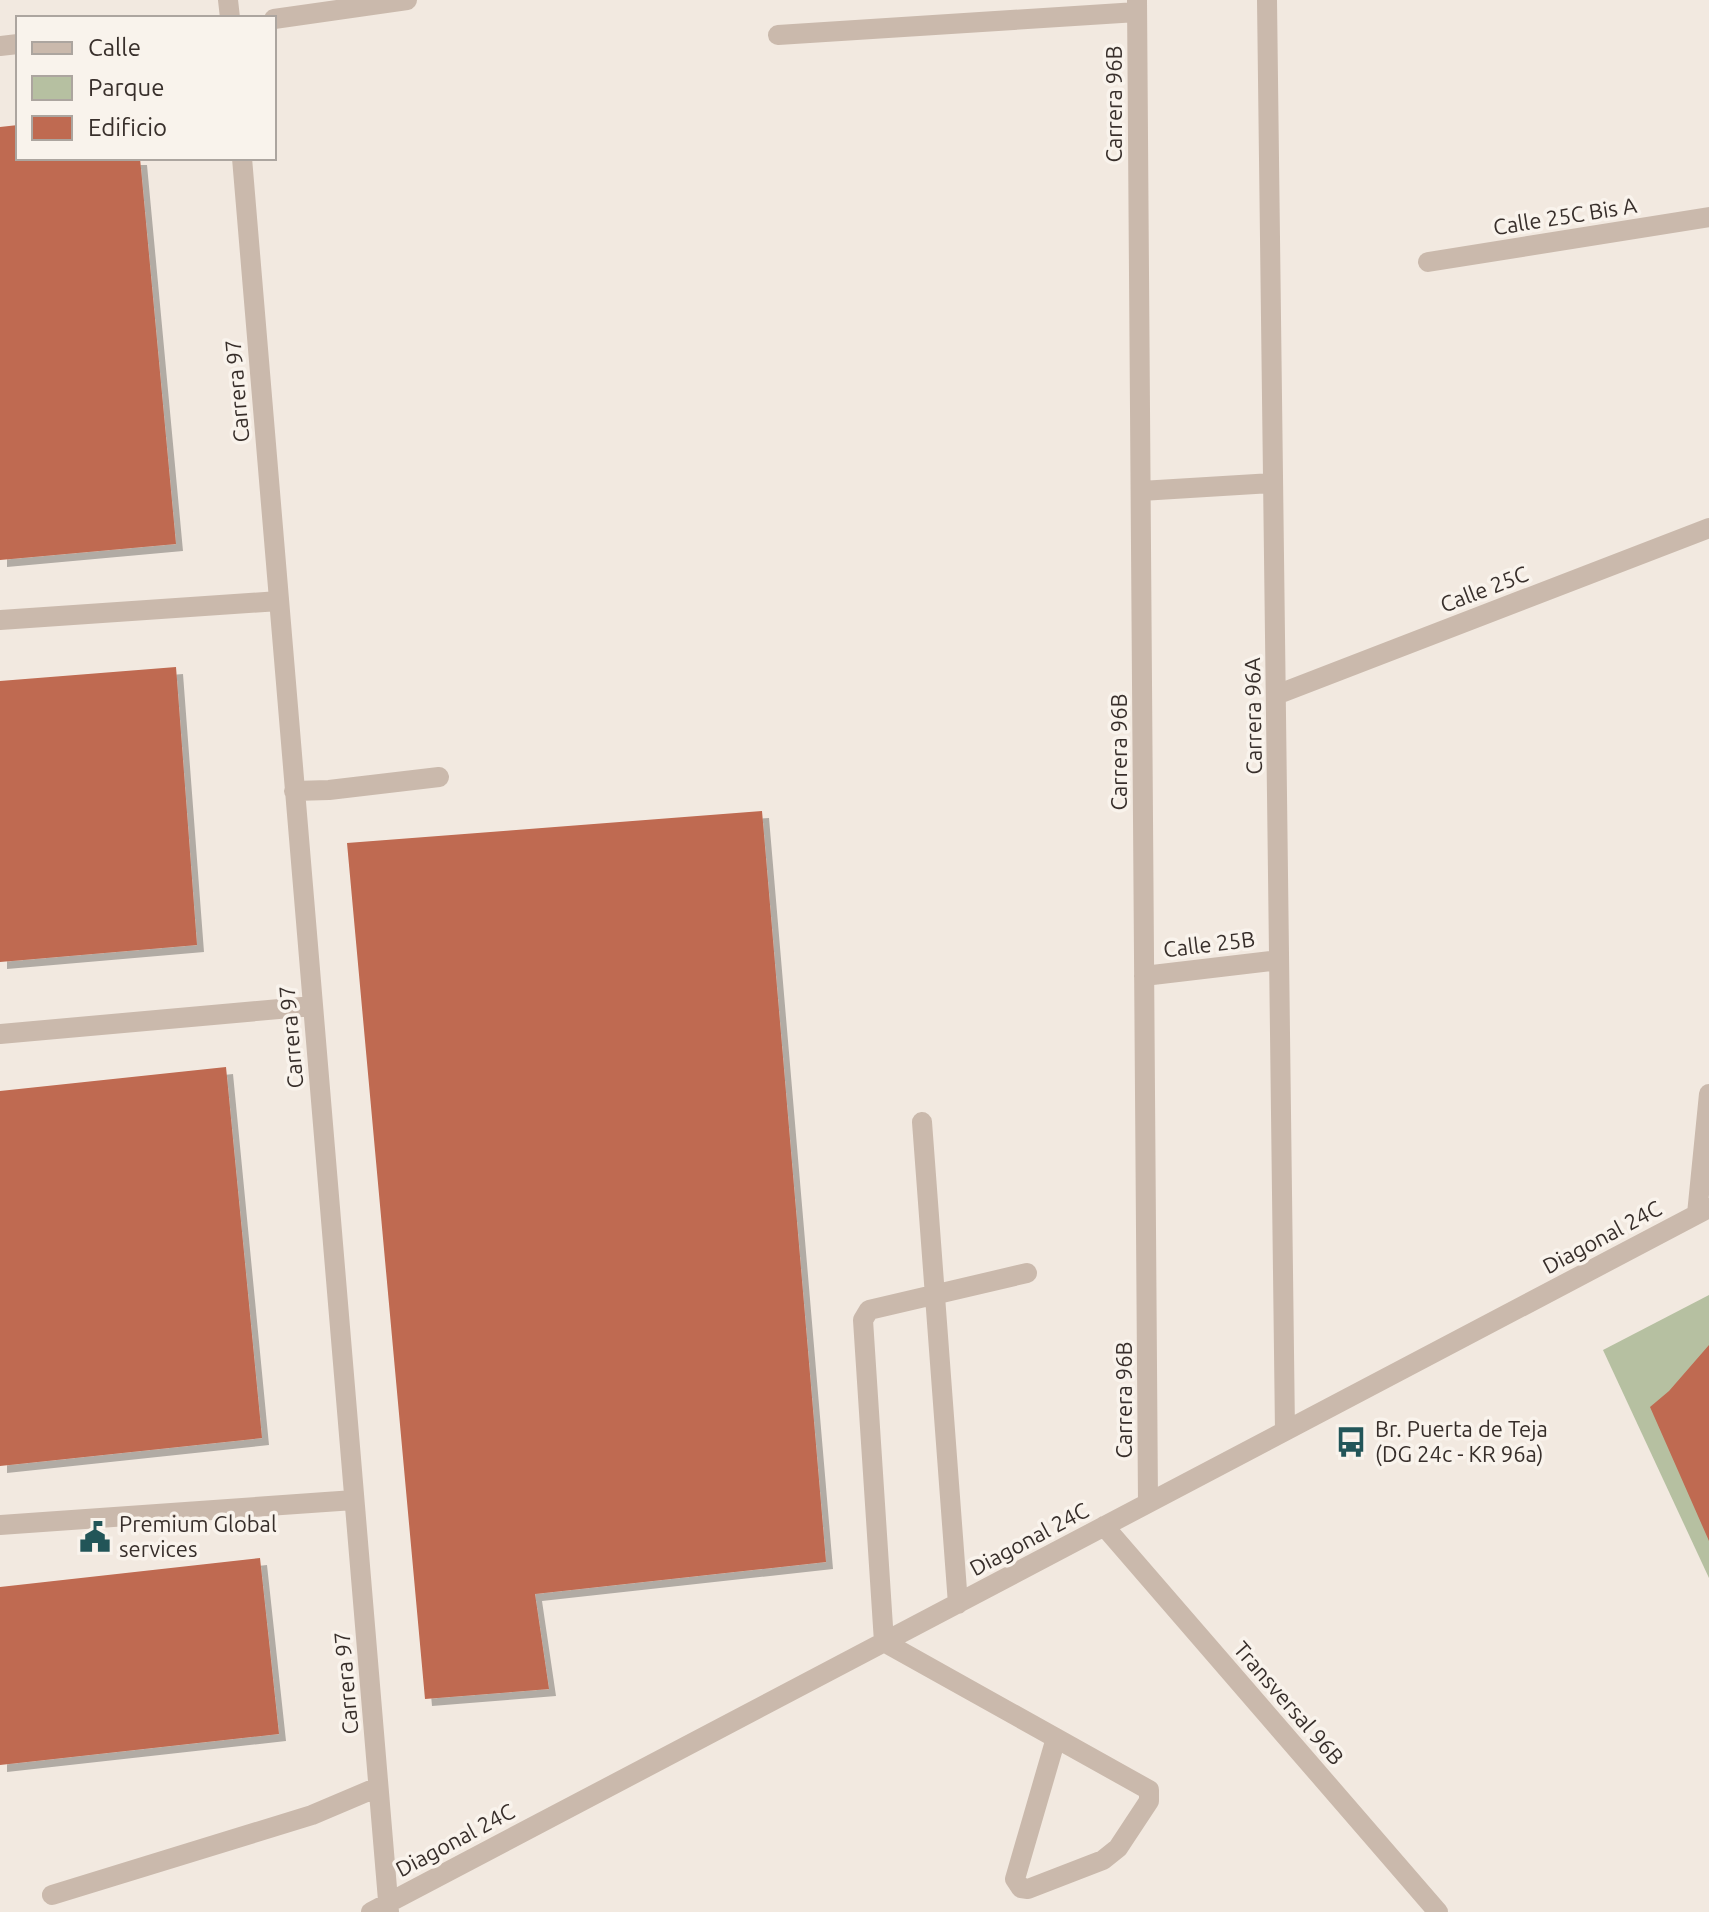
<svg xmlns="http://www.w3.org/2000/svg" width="1709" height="1912" font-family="Ubuntu,sans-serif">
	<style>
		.green { fill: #b6c0a1 }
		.building { fill: #bf6a51; filter: url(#shadow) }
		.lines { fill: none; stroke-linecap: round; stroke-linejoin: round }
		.minor { stroke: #cab9ac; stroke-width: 20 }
		.labels { text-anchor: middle; stroke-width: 7; stroke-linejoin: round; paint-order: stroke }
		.street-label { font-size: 22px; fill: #382f2b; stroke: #f9f3ec }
		.poi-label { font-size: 22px; fill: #382f2b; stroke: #f9f3ec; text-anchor: start }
	</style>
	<defs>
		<filter id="shadow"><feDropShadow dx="7" dy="7" stdDeviation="0" flood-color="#0004"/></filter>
	</defs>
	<rect width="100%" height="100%" fill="#f2e9e0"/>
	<!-- green -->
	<path class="green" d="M1709,1295V1578L1603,1350Z"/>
	<!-- building -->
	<path class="building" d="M18,125V158H140L176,544L0,560V127Z
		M176,667L197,945L0,962V681Z
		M762,811L826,1562L535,1594L549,1689L425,1699L347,843Z
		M226,1067L262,1438L0,1466V1091Z
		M1709,1345V1541L1650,1407L1669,1391Z
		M260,1558L279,1734L0,1765V1587Z"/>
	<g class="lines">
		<!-- minor -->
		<path class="minor" d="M228,0L230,18
			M1137,0L1148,1503
			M1267,0L1285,1431
			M274,19L407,0
			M778,35L1137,12
			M0,46L18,44
			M242,158L389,1912
			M1428,262L1709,217
			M1141,491L1273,483
			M0,620L279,601
			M1276,695L1709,528
			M294,791L329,790L439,777
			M1144,976L1279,960
			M0,1034L313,1006
			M922,1122L958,1604
			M1697,1214L1709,1094
			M1027,1273L869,1310L863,1320L884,1642L1149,1790V1801L1118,1848L1103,1860L1028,1889L1021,1888L1015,1879L1056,1738
			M0,1525L354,1500
			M1104,1526L1438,1912
			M52,1895L312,1815L378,1787
			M371,1912L1709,1208"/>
	</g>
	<!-- icons -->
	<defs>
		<symbol id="bus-bare" viewBox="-9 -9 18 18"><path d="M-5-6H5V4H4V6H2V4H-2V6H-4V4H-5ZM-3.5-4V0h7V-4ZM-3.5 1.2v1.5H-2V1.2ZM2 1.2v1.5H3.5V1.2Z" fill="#225558" stroke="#f9f3ec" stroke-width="2.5" paint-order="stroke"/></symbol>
		<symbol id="civic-bare" viewBox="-9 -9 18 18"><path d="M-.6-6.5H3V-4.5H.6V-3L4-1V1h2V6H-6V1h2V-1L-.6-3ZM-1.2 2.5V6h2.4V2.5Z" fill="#225558" stroke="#f9f3ec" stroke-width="2.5" paint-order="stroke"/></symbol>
	</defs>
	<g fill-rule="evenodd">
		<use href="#bus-bare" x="1329" y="1420" width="44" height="44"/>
		<use href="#civic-bare" x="73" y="1515" width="44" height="44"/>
	</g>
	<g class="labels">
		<!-- street labels -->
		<g class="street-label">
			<text transform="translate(1114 104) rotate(-90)" y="8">Carrera 96B</text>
			<text transform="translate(1565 216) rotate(-9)" y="8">Calle 25C Bis A</text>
			<text transform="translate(237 391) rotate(-95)" y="8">Carrera 97</text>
			<text transform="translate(1484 589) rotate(-21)" y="8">Calle 25C</text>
			<text transform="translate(1253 716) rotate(-91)" y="8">Carrera 96A</text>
			<text transform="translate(1119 752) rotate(-90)" y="8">Carrera 96B</text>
			<text transform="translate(1209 944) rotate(-7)" y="8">Calle 25B</text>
			<text transform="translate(291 1037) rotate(-95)" y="8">Carrera 97</text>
			<text transform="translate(1602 1237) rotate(-28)" y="8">Diagonal 24C</text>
			<text transform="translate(1124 1400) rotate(-90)" y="8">Carrera 96B</text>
			<text transform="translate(1029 1539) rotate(-28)" y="8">Diagonal 24C</text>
			<text transform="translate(346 1683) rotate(-95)" y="8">Carrera 97</text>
			<text transform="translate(1289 1703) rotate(49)" y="8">Transversal 96B</text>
			<text transform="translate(455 1840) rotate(-28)" y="8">Diagonal 24C</text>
		</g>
		<!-- poi labels -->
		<g class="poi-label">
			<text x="1375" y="1437">Br. Puerta de Teja<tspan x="1375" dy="25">(DG 24c - KR 96a)</tspan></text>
			<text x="119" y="1532">Premium Global<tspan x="119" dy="25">services</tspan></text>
		</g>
	</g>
	<!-- legend -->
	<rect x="16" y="16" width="260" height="144" fill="#f9f3ec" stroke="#aca59f" stroke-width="2"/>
	<rect x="32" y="42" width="40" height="12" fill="#cab9ac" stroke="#aca59f" stroke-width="2"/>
	<text x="88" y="56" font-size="24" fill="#382f2b">Calle</text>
	<rect x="32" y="76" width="40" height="24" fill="#b6c0a1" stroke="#aca59f" stroke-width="2"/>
	<text x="88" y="96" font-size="24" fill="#382f2b">Parque</text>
	<rect x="32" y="116" width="40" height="24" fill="#bf6a51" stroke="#aca59f" stroke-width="2"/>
	<text x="88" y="136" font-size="24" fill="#382f2b">Edificio</text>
</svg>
